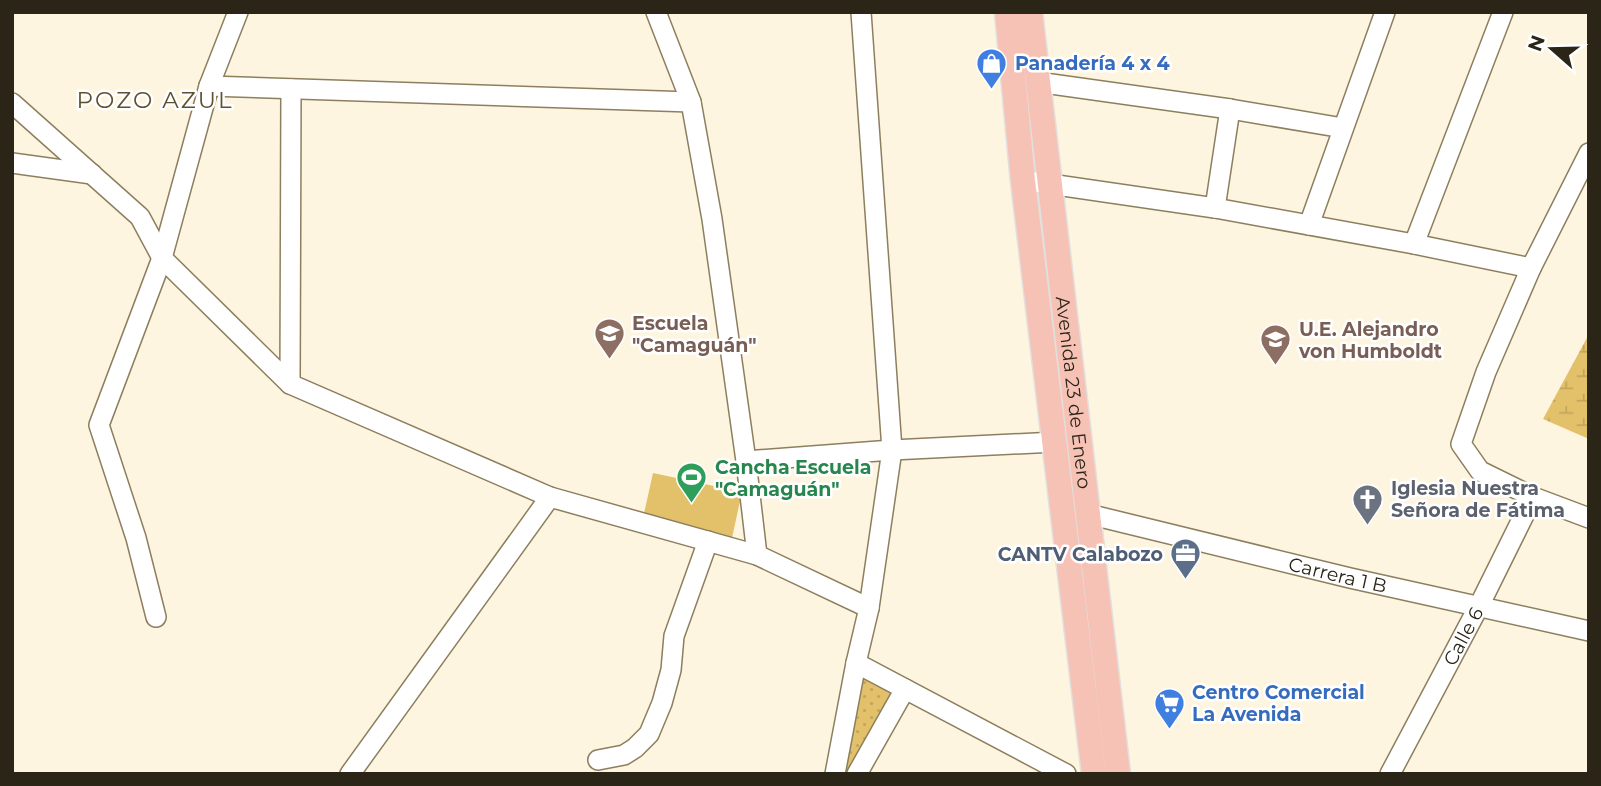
<svg xmlns="http://www.w3.org/2000/svg" width="1601" height="786" font-family="Montserrat,sans-serif">
	<style>
		.wetland { fill: url(#wetland-marsh) }
		.park { fill: url(#park-dots) }
		.pitch { fill: #e3c06a }
		.lines { fill: none; stroke-linecap: round; stroke-linejoin: round }
		.minor-casing { stroke: #8d7f5e; stroke-width: 22 }
		.major-casing { stroke: #e1e0df; stroke-width: 27 }
		.minor { stroke: #fff; stroke-width: 19 }
		.major { stroke: #f7c2b6; stroke-width: 24 }
		.labels { text-anchor: middle; stroke-width: 5; stroke-linejoin: round; paint-order: stroke }
		.shop-label { font-size: 19px; font-weight: bold; fill: #366cbe; stroke: #fff; text-anchor: start }
		.education-label { font-size: 19px; font-weight: bold; fill: #785e54; stroke: #fff; text-anchor: start }
		.street-label { font-size: 19px; fill: #2b2518; stroke: #fff }
		.leisure-label { font-size: 19px; font-weight: bold; fill: #27864d; stroke: #fff; text-anchor: start }
		.worship-label { font-size: 19px; font-weight: bold; fill: #5b616d; stroke: #fff; text-anchor: start }
		.service-label { font-size: 19px; font-weight: bold; fill: #4e5e75; stroke: #fff; text-anchor: end }
		.quarter-label { font-size: 23px; letter-spacing: 2px; fill: #5e5132; stroke: #fff }
	</style>
	<defs>
		<pattern id="wetland-marsh" width="20" height="14" patternUnits="userSpaceOnUse" patternTransform="scale(1.75)"><rect width="20" height="14" fill="#e3c06a"/><path d="M1 5h8M5 5V1M11 12h8M15 12V8" fill="none" stroke="#c3a55b"/></pattern>
		<pattern id="park-dots" width="8" height="8" patternUnits="userSpaceOnUse" patternTransform="scale(1.75)"><rect width="8" height="8" fill="#e3c06a"/><path d="M2 2h.1M6 6h.1" fill="none" stroke="#c3a55b" stroke-width="1.8" stroke-linecap="round"/></pattern>
	</defs>
	<rect width="100%" height="100%" fill="#fef5e0"/>
	<!-- wetland -->
	<path class="wetland" d="M1589,334V439L1543,419Z"/>
	<!-- park -->
	<path class="park" d="M859,674L897,693L850,774H839Z"/>
	<!-- pitch -->
	<path class="pitch" d="M653,473L742,492L732,538L643,518Z"/>
	<g class="lines">
		<defs>
			<g id="minor">
				<path d="M656,12L691,102L712,219L746,461L757,555"/>
				<path d="M1037,82L1230,109L1343,128"/>
				<path d="M209,86L691,102"/>
				<path d="M12,103L140,217L162,258L290,384L550,497L757,555L869,608"/>
				<path d="M1589,153L1531,268L1486,372L1461,444L1480,471L1533,497L1589,518"/>
				<path d="M12,163L92,174"/>
				<path d="M1036,182L1215,208L1414,244L1531,268"/>
				<path d="M1215,208L1230,109"/>
				<path d="M1309,225L1385,12"/>
				<path d="M1414,244L1503,12"/>
				<path d="M290,384L291,89"/>
				<path d="M746,461L892,450L1055,442"/>
				<path id="s1" d="M1088,514L1350,578L1589,631"/>
				<path d="M156,617L136,538L99,425L162,258L209,86L238,12"/>
				<path d="M856,663L1066,774"/>
				<path d="M598,760L624,755L635,748L649,734L662,703L671,670L674,636L708,541"/>
				<path d="M350,774L550,497"/>
				<path d="M835,774L856,663L869,608L892,450L861,12"/>
				<path d="M857,774L905,689"/>
				<path id="s2" d="M1390,774L1479,606L1533,497"/>
			</g>
			<g id="major">
				<path d="M1007,12L1023,181L1094,774"/>
				<path id="s3" d="M1030,12L1118,774"/>
			</g>
		</defs>
		<!-- minor casing -->
		<use href="#minor" class="minor-casing"/>
		<!-- major casing -->
		<use href="#major" class="major-casing"/>
		<!-- minor -->
		<use href="#minor" class="minor"/>
		<!-- major -->
		<use href="#major" class="major"/>
	</g>
	<!-- icons -->
	<defs>
		<symbol id="shop-pin" viewBox="-11 -11 22 30"><path d="M0 17L-7.5 6A9.5 9.5 0 1 1 7.5 6Z" fill="#3f7fe0" stroke="#fff"/><path d="M-5-2.5h2.3a2.7 3.5 0 0 1 5.4 0H5L5.5 6h-11ZM-1.5-2.5h3a1.5 2.3 0 0 0-3 0Z" fill="#fff"/></symbol>
		<symbol id="school-pin" viewBox="-11 -11 22 30"><path d="M0 17L-7.5 6A9.5 9.5 0 1 1 7.5 6Z" fill="#8d6e63" stroke="#fff"/><path d="M0-5L7-2L0 1L-7-2ZM-4 1L0 2.5L4 1V4Q0 6-4 4Z" fill="#fff"/></symbol>
		<symbol id="stadium-pin" viewBox="-11 -11 22 30"><path d="M0 17L-7.5 6A9.5 9.5 0 1 1 7.5 6Z" fill="#2e9e5b" stroke="#fff"/><path d="M0-5a6.5 5 0 1 0 0 10a6.5 5 0 1 0 0-10ZM-3.5-1.8h7v3.6h-7Z" fill="#fff"/></symbol>
		<symbol id="church-pin" viewBox="-11 -11 22 30"><path d="M0 17L-7.5 6A9.5 9.5 0 1 1 7.5 6Z" fill="#6b7280" stroke="#fff"/><path d="M-1.2-6h2.4v3.5h3.3v2.4h-3.3V6h-2.4V-.1h-3.3v-2.4h3.3Z" fill="#fff"/></symbol>
		<symbol id="office-pin" viewBox="-11 -11 22 30"><path d="M0 17L-7.5 6A9.5 9.5 0 1 1 7.5 6Z" fill="#5c6f8a" stroke="#fff"/><path d="M-6-3h4V-5.5h4V-3h4V5H-6ZM-1-4.5V-3h2v-1.5ZM-6 0V1H6V0Z" fill="#fff"/></symbol>
		<symbol id="supermarket-pin" viewBox="-11 -11 22 30"><path d="M0 17L-7.5 6A9.5 9.5 0 1 1 7.5 6Z" fill="#3f7fe0" stroke="#fff"/><path d="M-6-5.5h2.5l.6 2H6L4.5 2H-2.5L-4.4-4H-6ZM-1.5 3.2a1.3 1.3 0 1 0 .1 0ZM3 3.2a1.3 1.3 0 1 0 .1 0Z" fill="#fff"/></symbol>
	</defs>
	<g fill-rule="evenodd">
		<use href="#shop-pin" x="974" y="46" width="35" height="47"/>
		<use href="#school-pin" x="592" y="316" width="35" height="47"/>
		<use href="#school-pin" x="1258" y="322" width="35" height="47"/>
		<use href="#stadium-pin" x="674" y="460" width="35" height="47"/>
		<use href="#church-pin" x="1350" y="482" width="35" height="47"/>
		<use href="#office-pin" x="1168" y="536" width="35" height="47"/>
		<use href="#supermarket-pin" x="1152" y="686" width="35" height="47"/>
	</g>
	<g class="labels">
		<!-- shop labels -->
		<g class="shop-label">
			<text x="1015" y="70">Panadería 4 x 4</text>
			<text x="1192" y="699">Centro Comercial<tspan x="1192" dy="22">La Avenida</tspan></text>
		</g>
		<!-- education labels -->
		<g class="education-label">
			<text x="632" y="330">Escuela<tspan x="632" dy="22">"Camaguán"</tspan></text>
			<text x="1299" y="336">U.E. Alejandro<tspan x="1299" dy="22">von Humboldt</tspan></text>
		</g>
		<!-- street labels -->
		<g class="street-label">
			<text dy="7" stroke="none"><textPath href="#s3" startOffset="383">Avenida 23 de Enero</textPath></text>
			<text dy="7" stroke="none"><textPath href="#s1" startOffset="257">Carrera 1 B</textPath></text>
			<text dy="7" stroke="none"><textPath href="#s2" startOffset="156">Calle 6</textPath></text>
		</g>
		<!-- leisure labels -->
		<g class="leisure-label">
			<text x="715" y="474">Cancha Escuela<tspan x="715" dy="22">"Camaguán"</tspan></text>
		</g>
		<!-- worship labels -->
		<g class="worship-label">
			<text x="1391" y="495">Iglesia Nuestra<tspan x="1391" dy="22">Señora de Fátima</tspan></text>
		</g>
		<!-- service labels -->
		<g class="service-label">
			<text x="1163" y="561">CANTV Calabozo</text>
		</g>
		<!-- quarter labels -->
		<g class="quarter-label">
			<text x="155" y="108">POZO AZUL</text>
		</g>
	</g>
	<!-- border -->
	<rect width="1601" height="786" fill="none" stroke="#2b2518" stroke-width="28"/>
	<!-- north arrow -->
	<g transform="translate(1552 49) rotate(290)" stroke="#ffffff" stroke-width="5" paint-order="stroke">
	<path d="M0-5L12 26L0 18L-12 26Z" fill="#2b2518"/>
	<text y="-10" font-size="19" font-weight="bold" text-anchor="middle" fill="#2b2518">N</text>
	</g>
</svg>
